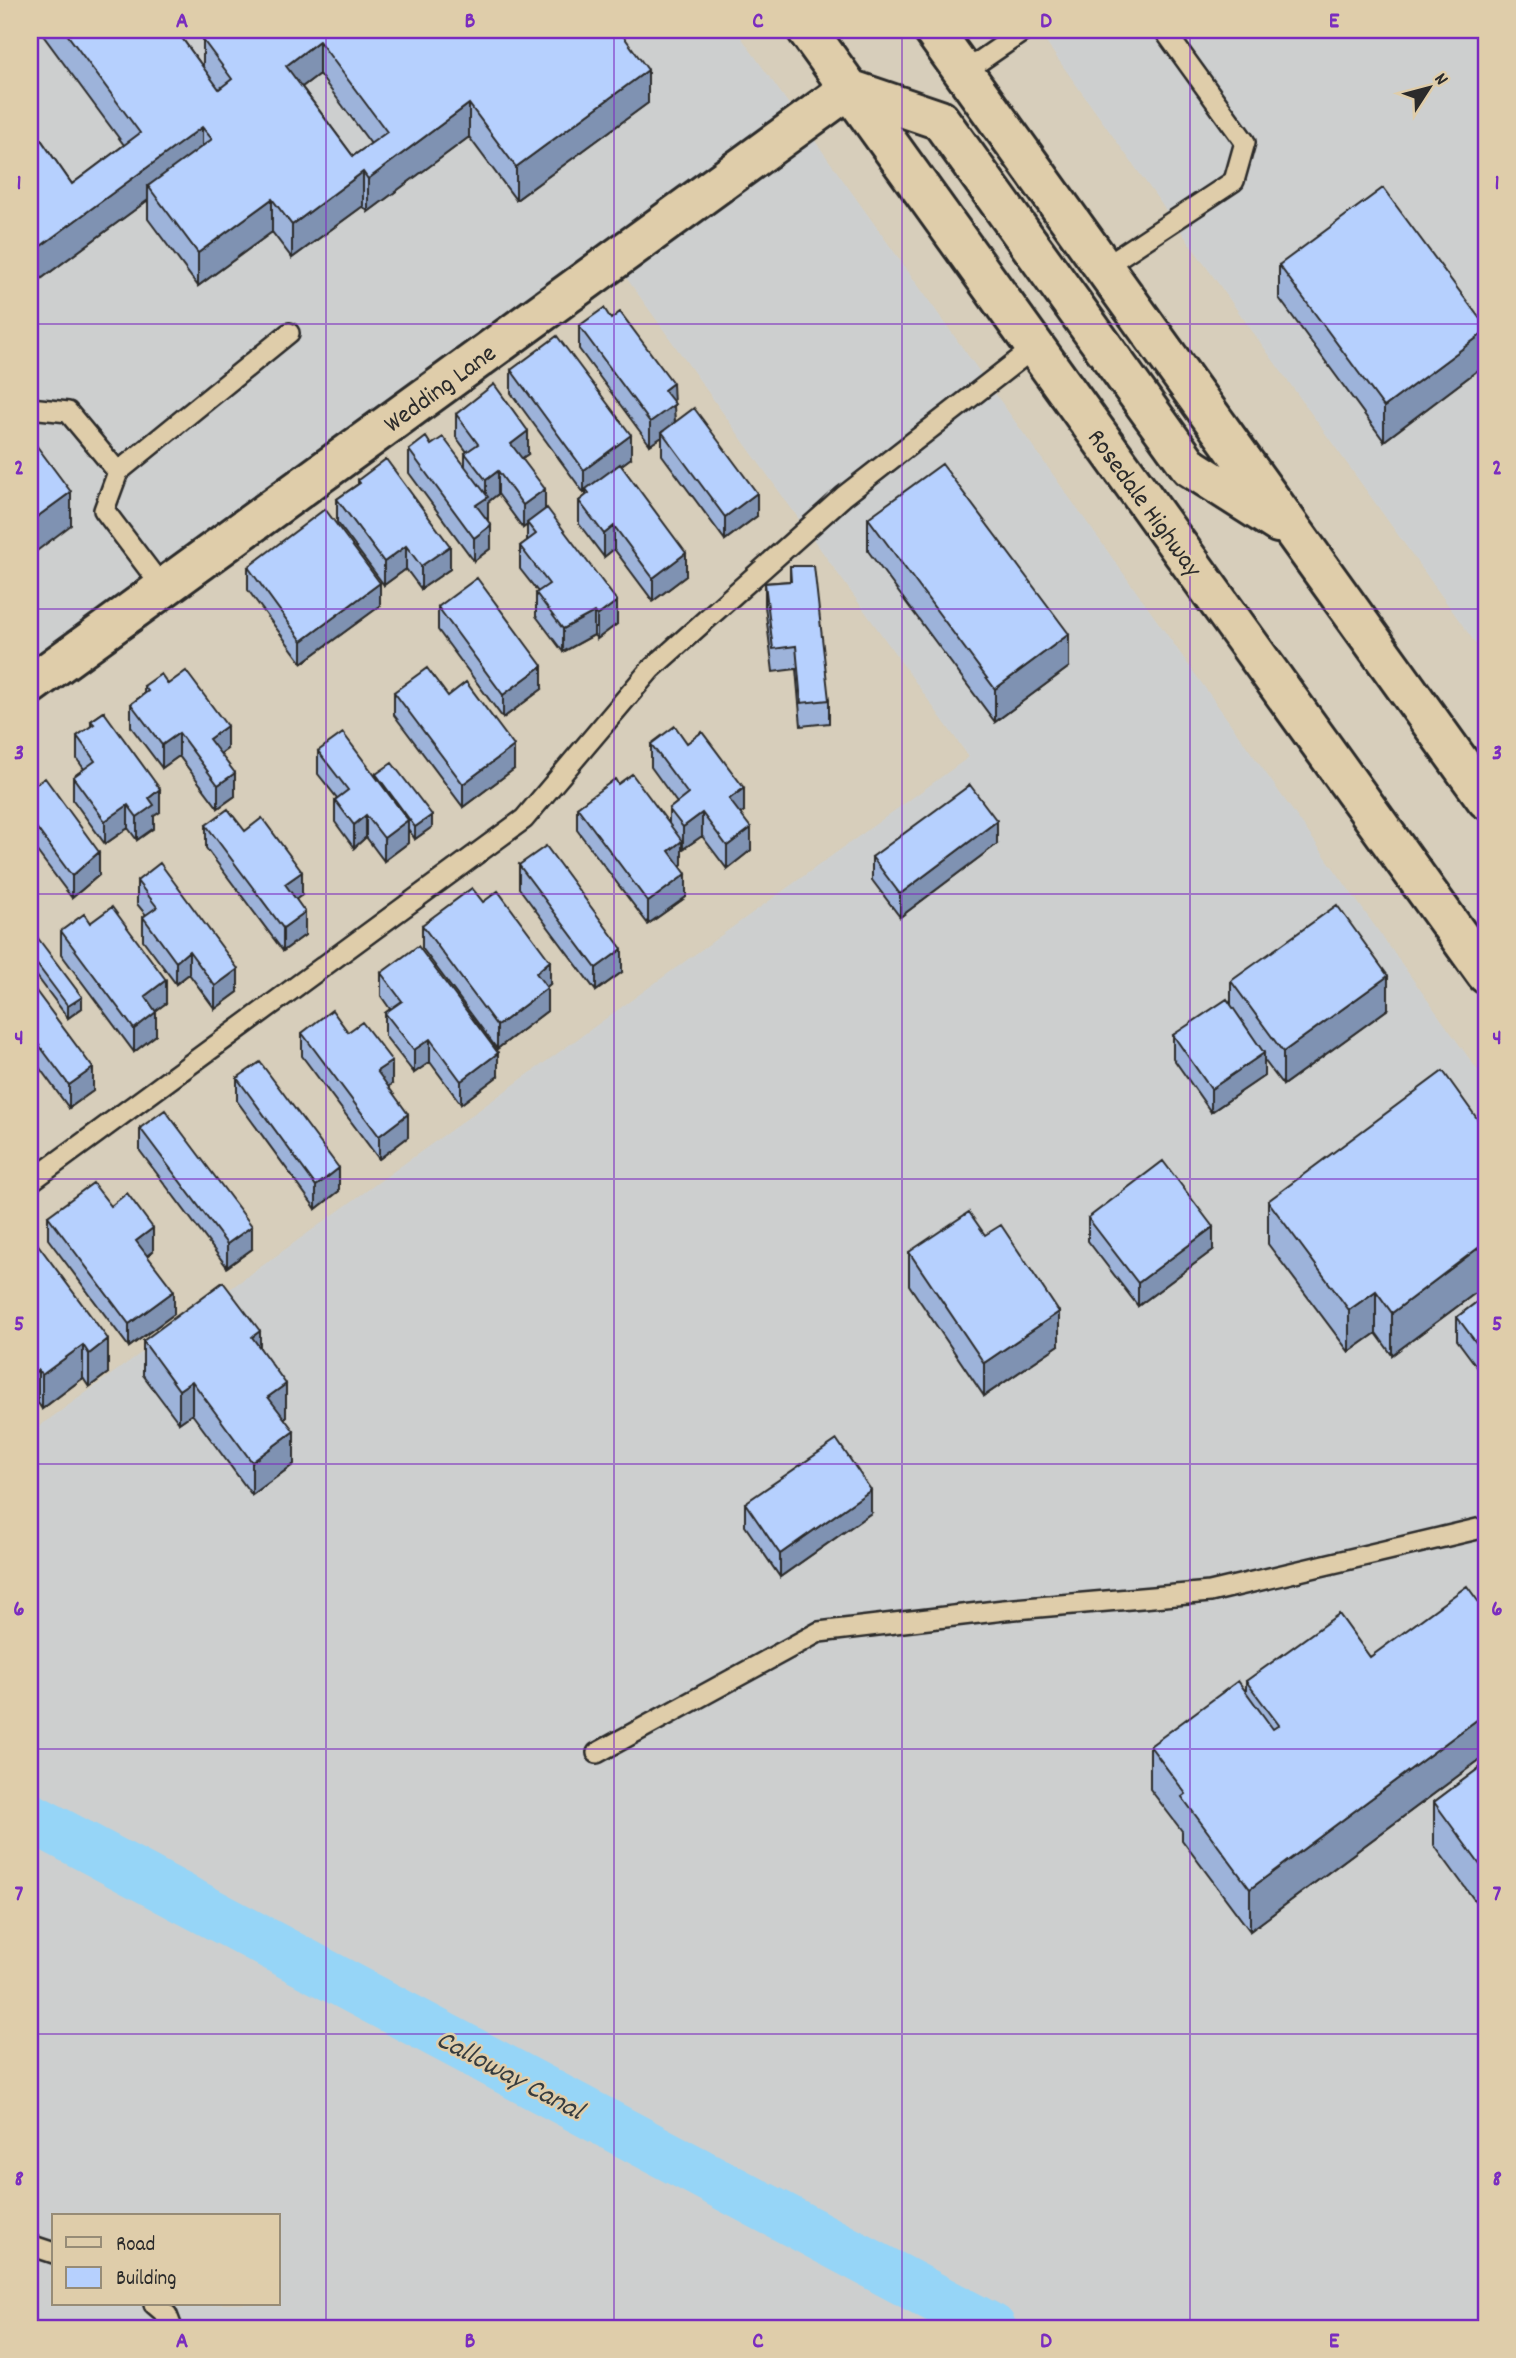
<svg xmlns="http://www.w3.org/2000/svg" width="1516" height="2358" font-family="Dekko,sans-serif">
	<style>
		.built { fill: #cdcfcf; fill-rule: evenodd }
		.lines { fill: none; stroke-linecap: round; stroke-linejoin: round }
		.canal { stroke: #96d5f7; stroke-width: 49 }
		.lane-casing { stroke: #2b2b2b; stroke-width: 24 }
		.street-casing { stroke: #2b2b2b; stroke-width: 44 }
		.primary-casing { stroke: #2b2b2b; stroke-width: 44 }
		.lane { stroke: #dfcdaa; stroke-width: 19 }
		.street { stroke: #dfcdaa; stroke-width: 38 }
		.primary { stroke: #dfcdaa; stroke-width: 38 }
		.wall { fill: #9db3da; stroke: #2b2b2b; stroke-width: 2; fill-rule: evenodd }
		.shaded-wall { fill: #7f92b2; stroke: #2b2b2b; stroke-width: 2 }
		.building { fill: #b6d0fe; stroke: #2b2b2b; stroke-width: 2; fill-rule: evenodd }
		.grid { fill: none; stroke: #7b2cbf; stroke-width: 2; stroke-opacity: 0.55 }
		.labels { text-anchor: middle; stroke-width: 5; stroke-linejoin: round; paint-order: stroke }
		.street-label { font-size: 26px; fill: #2b2b2b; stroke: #dfcdaa }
		.water-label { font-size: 28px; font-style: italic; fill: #363c3f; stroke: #dfcdaa }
		.neatline { fill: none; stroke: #7b2cbf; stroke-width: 2.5 }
		.grid-label { font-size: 23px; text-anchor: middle; font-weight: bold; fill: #7b2cbf }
	</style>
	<rect width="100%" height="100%" fill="#d7cebb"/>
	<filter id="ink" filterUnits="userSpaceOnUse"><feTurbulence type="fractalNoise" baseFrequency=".0143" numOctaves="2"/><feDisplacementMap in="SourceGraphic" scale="14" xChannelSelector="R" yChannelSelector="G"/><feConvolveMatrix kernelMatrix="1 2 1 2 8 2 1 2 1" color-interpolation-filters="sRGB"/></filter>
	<g filter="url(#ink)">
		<!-- built -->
		<path class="built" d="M30,30H736L1486,1082V2328H30V1433L969,757L605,248L30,677ZM54,2216H278V2304H54Z
			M1037,30H1486V658Z"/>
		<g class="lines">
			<!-- canal -->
			<path class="canal" d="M30,1817L992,2328"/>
			<defs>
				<path id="lane" d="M964,72L1025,30
					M1104,267L1234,181L1245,142L1164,30
					M30,408L68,412L118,472
					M163,588L104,510L118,472L289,333
					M30,1182L524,819L650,670L844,496L1035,347
					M597,1753L819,1632L1004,1610L1210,1592L1486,1527
					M30,2245L54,2253
					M154,2304L167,2315L172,2328"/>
				<path id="street" d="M30,685L849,89"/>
				<path id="primary" d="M807,30L1486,974
					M933,30L1486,799
					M849,89L940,120L1190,467L1278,523"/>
			</defs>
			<!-- lane casing -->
			<use href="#lane" class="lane-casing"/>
			<!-- street casing -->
			<use href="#street" class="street-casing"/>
			<!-- primary casing -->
			<use href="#primary" class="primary-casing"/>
			<!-- lane -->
			<use href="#lane" class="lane"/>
			<!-- street -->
			<use href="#street" class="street"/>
			<!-- primary -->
			<use href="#primary" class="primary"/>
		</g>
		<!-- wall -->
		<path class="wall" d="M39,30H176L203,67V40L619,30L648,103L516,200L469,137L368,212L363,206L292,258L272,232L198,286L148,219V200L30,287V124L72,184L124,145ZM319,74L371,144L353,156L302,87Z
			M1279,265L1486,327V364L1384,441L1279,298Z
			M611,319L673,403L675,422L757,516L725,540L662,455V437L650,445L579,349V326Z
			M511,370L631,458L621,465L686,576L653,601L614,549L604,557L579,524V501L586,496V492L584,493L511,393Z
			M456,414L528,454L522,458L545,510L617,624L597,639L594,635L563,652L536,616V593L538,592L520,569V546L527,541V525L523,528L498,494L488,502V520H487L491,548L474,561L409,473V450L431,445L465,466V453L467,452L456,437Z
			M358,480L450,569L421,589L406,569L384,585L337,522V499L358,484Z
			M868,518L1069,667L995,722L868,551Z
			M790,566L829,700V723L801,726L796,669L773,672L765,606V583L790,581Z
			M248,567L380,606L302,663L248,590Z
			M438,607L542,689L503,718L438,630Z
			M168,684L227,749L220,754L235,796L218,808L179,756L162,768L131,727V704L144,694V686Z
			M394,692L448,696L514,769L463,807L394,715Z
			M104,712L160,812L154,816V828L137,840L128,828L105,844L73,800V777L84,769L77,759V736L91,727V721Z
			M687,743L744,811L740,814L751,850L727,869L702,836L683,849L682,848V864L680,866L686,897L648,924L577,830V807L618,784L669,823V809L677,803L651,767V744Z
			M318,751L376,778V774L432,827L415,839L408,829V843L384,861L366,837L354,848L335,822V800L337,798L318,774Z
			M30,781L99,875L72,898L30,842Z
			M206,825L302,895L296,899L305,935L283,951L206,848Z
			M997,844L900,917L872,880V857Z
			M519,865L622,972L596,991L519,888Z
			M137,881L238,992L215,1009L189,974L176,984L143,940V917L146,915L137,904Z
			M30,910V942L82,1008L68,1018L30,967Z
			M90,923L166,1003L155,1011L156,1035L134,1052L61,954V931Z
			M422,925L550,984L546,987L547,1011L497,1049L422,948Z
			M381,973L498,1076L461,1104L430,1062L414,1073L385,1036V1013L390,1009L381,996Z
			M1231,981L1388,1009L1283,1085L1264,1060V1076L1211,1112L1173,1058V1035L1231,1005Z
			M30,983L93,1091L69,1108L30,1055Z
			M348,1032L392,1084L388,1086L408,1137L379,1159L302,1056V1033Z
			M237,1078L339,1191L316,1209L237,1101Z
			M140,1128L252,1249L227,1267L140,1151Z
			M1486,1131V1285L1392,1355L1376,1333L1349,1352L1268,1244V1201Z
			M111,1206L153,1251L147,1256L174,1314L129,1347L48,1239V1216Z
			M1088,1218L1213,1250L1138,1306L1088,1241Z
			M985,1235L1059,1345L984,1396L909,1285V1252Z
			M30,1247L108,1373L89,1387L83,1378L42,1409L38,1403L30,1410Z
			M1486,1295V1379L1457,1340V1317Z
			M143,1341L260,1348L286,1417L284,1418L294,1464L252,1495L192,1414L179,1423L143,1375Z
			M745,1503L871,1513L780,1577L745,1526Z
			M1486,1612V1755L1250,1931L1182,1840V1831L1150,1789V1746L1246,1693V1681L1370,1657Z
			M1486,1763V1916L1434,1845V1802Z"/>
		<!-- shaded-wall -->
		<path class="shaded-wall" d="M319,41V74L286,99V66Z
			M648,70V103L516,200V167Z
			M469,104V137L368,212V179Z
			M202,127V160L148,186V200L30,287V254Z
			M363,172V206L292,258V225Z
			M272,199V232L198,286V253Z
			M1486,331V364L1384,441V407Z
			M673,383L675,427L662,432V437L650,445V422L664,390Z
			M528,431V454L511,466V444Z
			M631,435V458L587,491L586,489V492L584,493V470Z
			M498,471V494L488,502V520L476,528V505L486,498V480Z
			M545,489V512L527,523V525L523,528V505Z
			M71,492V525L30,556V522Z
			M757,493V516L725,540V517Z
			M491,525V548L474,561V538Z
			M614,526V549L604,557V534Z
			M406,546V569L384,585V562Z
			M450,546V569L421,589V566Z
			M686,553V576L653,601V578Z
			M380,583V606L302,663V641Z
			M617,601V624L597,639V616Z
			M594,612V635L563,652V629Z
			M1069,634V667L995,722V689Z
			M542,666V689L503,718V695Z
			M227,726V749L209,762V739Z
			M179,733V756L162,768V745Z
			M514,746V769L463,807V784Z
			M235,773V796L218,808V785Z
			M744,788V811L729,822V799Z
			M160,789V812L154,816V828L137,840V817L149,798Z
			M128,805V828L105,844V821Z
			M702,813V836L683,849V827Z
			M366,815V837L354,848V825Z
			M432,815V827L415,839V827Z
			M408,820V843L384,861V838Z
			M997,821V844L900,917V894Z
			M751,828V850L727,869V846Z
			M682,841V864L669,874V851Z
			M99,852V875L72,898V876Z
			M302,872V895L285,907V884Z
			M686,874V897L648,924V902Z
			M305,912V935L283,951V928Z
			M622,949V972L596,991V968Z
			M189,951V974L176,984V962Z
			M550,961V984L536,996V973Z
			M238,969V992L215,1009V986Z
			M1388,976V1009L1283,1085V1052Z
			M166,980V1003L145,1019V996Z
			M547,988V1011L497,1049V1026Z
			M82,997V1008L68,1018V1006Z
			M156,1012V1035L134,1052V1029Z
			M430,1039V1062L414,1073V1050Z
			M498,1053V1076L461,1104V1081Z
			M1264,1053V1076L1211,1112V1089Z
			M392,1061V1084L377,1094V1071Z
			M93,1068V1091L69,1108V1085Z
			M408,1114V1137L379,1159V1136Z
			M339,1168V1191L316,1209V1186Z
			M252,1226V1249L227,1267V1244Z
			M1213,1227V1250L1138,1306V1283Z
			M153,1228V1251L136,1264V1241Z
			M1486,1242V1285L1392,1355V1313Z
			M174,1291V1314L129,1347V1324Z
			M1376,1291V1333L1349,1352V1310Z
			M1059,1312V1345L984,1396V1363Z
			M260,1331V1364L252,1337Z
			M108,1339V1373L89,1387V1354Z
			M83,1345V1378L42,1409V1375Z
			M38,1370V1403L30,1410V1376Z
			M192,1381V1414L179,1423V1390Z
			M286,1384V1417L268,1430V1397Z
			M294,1431V1464L252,1495V1462Z
			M871,1490V1513L780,1577V1554Z
			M1486,1713V1755L1250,1931V1889Z"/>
		<!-- building -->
		<path class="building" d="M64,30H176L219,89L232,79L203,40L217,30H619L648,70L516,167L469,104L368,179L363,172L292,225L272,199L198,253L148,186L212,139L202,127L30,254V124L72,184L140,133ZM319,41L387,132L353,156L286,66Z
			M1383,188L1486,327V331L1384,407L1279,265Z
			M604,308L611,319L620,312L673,383L664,390L675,404L650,422L579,326Z
			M557,336L631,435L584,470L511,370Z
			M494,384L528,431L511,444L545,489L523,505L498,471L486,480L465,453L478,444L456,414Z
			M694,408L757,493L725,517L662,432Z
			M30,437L71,492L30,522Z
			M426,437L431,445L443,437L488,497L476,505L491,525L474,538L409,450Z
			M386,459L450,546L421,566L406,546L384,562L337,499L360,483L358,480Z
			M620,464L686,553L653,578L614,526L604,534L579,501L589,493L586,489Z
			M942,464L1069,634L995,689L868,518Z
			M547,508L617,601L597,616L594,612L563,629L536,593L549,584L520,546L536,534L527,523Z
			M325,509L380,583L302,641L248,567Z
			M790,566H814L829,700L801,703L796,646L773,649L765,583L791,581Z
			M477,578L542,666L503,695L438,607Z
			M427,668L448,696L466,682L514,746L463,784L394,692Z
			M186,671L227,726L209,739L235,773L218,785L179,733L162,745L131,704L148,691L144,686L161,674L168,684Z
			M104,712L160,789L149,798L154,805L137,817L128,805L105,821L73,777L95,761L77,736L94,724L91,721Z
			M675,726L687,743L702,732L744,788L729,799L751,828L727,846L702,813L683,827L669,809L688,794L651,744Z
			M343,733L408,820L384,838L366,815L354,825L335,800L348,790L318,751Z
			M392,763L432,815L415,827L376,774Z
			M632,774L682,841L669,851L686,874L648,902L577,807L615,779L618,784Z
			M45,778L99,852L72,876L30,819V781L33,786Z
			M970,785L997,821L900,894L872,857Z
			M228,809L245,831L262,818L302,872L285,884L305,912L283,928L206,825Z
			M546,846L622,949L596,968L519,865Z
			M160,863L238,969L215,986L189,951L176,962L143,917L157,907L137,881Z
			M472,888L483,902L498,891L550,961L536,973L547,988L497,1026L422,925Z
			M1337,905L1388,976L1283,1052L1231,981Z
			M112,907L166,980L145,996L156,1012L134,1029L61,931L84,914L90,923Z
			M37,937L82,997L68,1006L30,955V942Z
			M418,946L498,1053L461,1081L430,1039L414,1050L385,1013L402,1001L381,973Z
			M30,983L93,1068L69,1085L30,1033Z
			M1227,999L1264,1053L1211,1089L1173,1035Z
			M332,1010L348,1032L362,1022L392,1061L377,1071L408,1114L379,1136L302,1033Z
			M260,1062L339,1168L316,1186L237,1078Z
			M1443,1071L1486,1131V1242L1392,1313L1376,1291L1349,1310L1268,1201Z
			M165,1110L252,1226L227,1244L140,1128Z
			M1163,1161L1213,1227L1138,1283L1088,1218Z
			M93,1183L111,1206L127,1193L153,1228L136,1241L174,1291L129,1324L48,1216Z
			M969,1212L985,1235L1001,1225L1059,1312L984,1363L909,1252Z
			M36,1242L108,1339L89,1354L83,1345L42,1375L38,1370L30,1376V1247Z
			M223,1282L260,1331L252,1337L286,1384L268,1397L294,1431L252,1462L192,1381L179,1390L143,1341Z
			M1486,1295V1356L1457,1317Z
			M837,1440L871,1490L780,1554L745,1503Z
			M1467,1586L1486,1612V1713L1250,1889L1182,1797L1186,1794L1150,1746L1238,1681L1273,1729L1279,1725L1246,1681L1339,1614L1370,1657Z
			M1486,1763V1873L1434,1802Z"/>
	</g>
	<!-- grid -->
	<path class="grid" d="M326,30V2328M614,30V2328M902,30V2328M1190,30V2328M30,324H1486M30,609H1486M30,894H1486M30,1179H1486M30,1464H1486M30,1749H1486M30,2034H1486"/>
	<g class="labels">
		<!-- street labels -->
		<g class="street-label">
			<text transform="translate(439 387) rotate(-36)" y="9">Wedding Lane</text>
			<text transform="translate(1146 502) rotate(54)" y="9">Rosedale Highway</text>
		</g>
		<!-- water labels -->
		<g class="water-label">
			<text transform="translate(511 2073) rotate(28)" y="10">Calloway Canal</text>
		</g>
	</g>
	<!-- margin -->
	<rect width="1516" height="2358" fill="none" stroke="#dfcdaa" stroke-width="77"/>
	<!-- legend -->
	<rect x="52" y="2214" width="228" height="91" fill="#dfcdaa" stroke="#978c77" stroke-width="2"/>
	<rect x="66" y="2237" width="35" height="10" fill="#dfcdaa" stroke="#978c77" stroke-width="2"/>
	<text x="116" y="2250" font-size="21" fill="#2b2b2b">Road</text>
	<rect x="66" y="2267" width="35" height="21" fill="#b6d0fe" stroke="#978c77" stroke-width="2"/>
	<text x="116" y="2284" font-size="21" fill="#2b2b2b">Building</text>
	<!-- north arrow -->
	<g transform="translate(1429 88) rotate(54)" stroke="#dfcdaa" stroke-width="5" paint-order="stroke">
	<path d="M0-5L12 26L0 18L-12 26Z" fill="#2b2b2b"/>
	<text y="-10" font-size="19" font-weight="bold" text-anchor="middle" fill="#2b2b2b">N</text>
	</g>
	<rect x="38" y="38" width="1440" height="2282" class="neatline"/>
	<g class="grid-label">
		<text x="182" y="27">A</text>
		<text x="470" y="27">B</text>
		<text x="758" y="27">C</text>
		<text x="1046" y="27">D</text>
		<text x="1334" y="27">E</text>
		<text x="19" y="189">1</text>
		<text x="1497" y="189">1</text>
		<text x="19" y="474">2</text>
		<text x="1497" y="474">2</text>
		<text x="19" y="759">3</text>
		<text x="1497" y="759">3</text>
		<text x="19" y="1044">4</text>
		<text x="1497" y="1044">4</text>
		<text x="19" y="1330">5</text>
		<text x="1497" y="1330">5</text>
		<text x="19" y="1615">6</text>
		<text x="1497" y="1615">6</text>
		<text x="19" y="1900">7</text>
		<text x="1497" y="1900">7</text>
		<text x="19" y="2185">8</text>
		<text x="1497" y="2185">8</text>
		<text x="182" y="2347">A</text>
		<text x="470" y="2347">B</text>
		<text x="758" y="2347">C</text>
		<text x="1046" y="2347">D</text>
		<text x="1334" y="2347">E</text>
	</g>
</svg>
